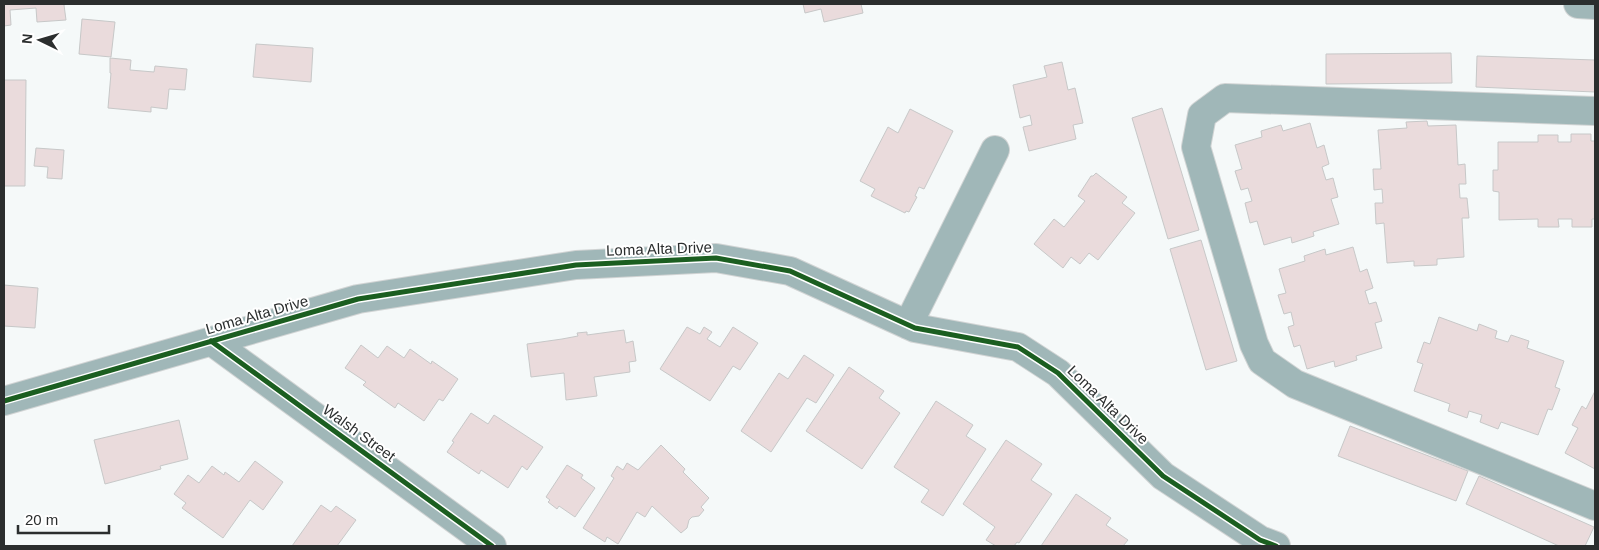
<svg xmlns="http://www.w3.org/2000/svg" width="1599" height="550" font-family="Arial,sans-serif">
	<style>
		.building { fill: #eadbdc; stroke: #c7c8c8 }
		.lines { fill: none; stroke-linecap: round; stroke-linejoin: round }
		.minor-casing { stroke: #d1d4d4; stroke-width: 30 }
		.minor { stroke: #a0b7b8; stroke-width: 28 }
		.cycleway-casing { stroke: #fff; stroke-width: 8 }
		.cycleway { stroke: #1b5e20; stroke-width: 5 }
		.labels { text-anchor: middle; stroke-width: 4; stroke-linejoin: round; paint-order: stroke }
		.street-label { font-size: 15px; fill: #2b2e2e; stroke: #fff }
	</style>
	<rect width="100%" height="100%" fill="#f5f9f9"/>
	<!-- building -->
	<path class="building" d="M4,4H66L64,5L66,20L37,22L36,8L10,10L11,25L4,26Z
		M803,4H861L863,13L824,22L821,9L805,13Z
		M82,19L115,22L111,57L79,54Z
		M256,44L313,48L311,82L253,77Z
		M1451,53L1452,83L1326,84V54Z
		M1477,56L1595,60V92L1476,87Z
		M110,58L131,60L130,70L154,72L155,66L187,69L185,90L169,89L167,109L151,107V112L108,108L111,73H110Z
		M1062,62L1068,90L1075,88L1083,123L1073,125L1076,139L1029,151L1023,127L1032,125L1030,115L1020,118L1013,85L1047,77L1044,66Z
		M4,80H26L25,186H4Z
		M1162,108L1199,230L1168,239L1132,118Z
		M910,109L953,131L924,189L919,187L915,196L917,197L909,212L906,211L905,213L871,196L875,189L860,181L888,127L898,133Z
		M1427,121L1428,126L1456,125L1458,165L1465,164L1466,184H1459L1460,198H1467L1469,218H1462L1464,257L1437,259V265L1414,266V261L1387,263L1384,223L1376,224L1375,203H1383L1382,189L1374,190L1373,169H1381L1378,130L1407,128L1406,122Z
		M1310,123L1317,148L1324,145L1329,164L1322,167L1326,180L1333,178L1338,197L1331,199L1339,224L1313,232L1314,236L1292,243L1291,237L1264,245L1257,221L1250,223L1245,203L1252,201L1248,188L1241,190L1235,171L1242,169L1235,145L1262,137L1261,131L1281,125L1283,131Z
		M1571,134H1591V141H1595V219H1592V227H1572V219H1558L1559,227H1538V219L1499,220V192L1493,191V170H1498V142H1538V135H1558V142H1571Z
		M36,148L64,150L62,179L47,178L48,167L34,166Z
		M1096,173L1127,197L1122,203L1135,213L1098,260L1089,253L1080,264L1071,257L1063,268L1034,244L1054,219L1064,227L1085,201L1078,196L1091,176H1093Z
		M1201,240L1237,361L1206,370L1170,249Z
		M1353,247L1360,272L1367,269L1373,288L1365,291L1369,304L1376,302L1382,321L1375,323L1382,348L1356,356L1357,360L1335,367L1334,361L1307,369L1300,345L1294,347L1288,327L1294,325L1291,312L1284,314L1278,295L1286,293L1279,269L1305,261L1304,256L1325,249L1326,255Z
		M4,285L38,288L35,328L4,326Z
		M1439,317L1477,331L1479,324L1497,331L1495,338L1508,342L1511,335L1529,341L1527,348L1564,361L1555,387L1560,389L1552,410L1548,409L1538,435L1501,422L1498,429L1480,422L1482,415L1469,411L1467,418L1448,411L1450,404L1414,391L1423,364L1417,362L1424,342L1430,344Z
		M687,327L700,334L704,327L712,332L707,339L720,347L733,327L758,343L740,370L733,366L710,401L660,369Z
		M624,330L626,343L633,341L636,361L629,362L630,372L594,377L597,396L566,400L564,373L531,377L527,344L562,339L578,336L577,333L587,332V335Z
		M361,345L378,358L387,346L404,358L410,349L431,364L432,361L458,379L443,401L439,399L424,421L398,403L395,408L363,385L366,382L345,368Z
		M804,355L834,375L816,403L807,398L771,452L741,431L779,373L788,379Z
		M849,367L884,391L879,398L900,413L862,469L806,431Z
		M1595,391V469L1565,453L1578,428L1572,425L1582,406L1586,409Z
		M936,401L973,425L966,436L986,449L943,516L921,502L929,490L894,467Z
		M471,413L488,424L494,415L543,447L527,470L522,466L508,488L481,470L479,474L447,452L454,442L452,441Z
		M179,420L188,459L160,466L161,469L105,484L94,440Z
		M1350,426L1468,471L1456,501L1338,456Z
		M1006,440L1042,464L1031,480L1052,494L1019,543L1017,542L1014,546H996L986,540L995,527L963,504Z
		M661,445L685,469L683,472L709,498L701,507L704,510L699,516L692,517L689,520L687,528L681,533L652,506L645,517L637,512L618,544L607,537L605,542L583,528L614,478L611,476L617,466L623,470L627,463L638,470Z
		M255,461L283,482L263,510L250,500L223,538L182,508L186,503L174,494L188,475L199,483L212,466L224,475L225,472L239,482Z
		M567,465L583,475L581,478L595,488L575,517L559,506L557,509L548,502L550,500L546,497Z
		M1479,476L1594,527L1585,546H1559L1466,504Z
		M1076,494L1111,518L1106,525L1128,540L1123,546H1041Z
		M321,505L331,512L336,506L356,520L337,546H292Z"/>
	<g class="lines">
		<defs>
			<path id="minor" d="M1578,4L1595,5
				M1595,111L1225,98L1202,115L1196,147L1254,344L1262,361L1295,384L1595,506
				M908,325L995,150
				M211,341L492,546
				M4,401L358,299L576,265L716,258L790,271L915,328L1018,347L1058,373L1163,476L1260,540L1276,546"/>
		</defs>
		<!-- minor casing -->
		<use href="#minor" class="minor-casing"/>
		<!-- minor -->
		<use href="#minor" class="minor"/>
		<defs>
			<path id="cycleway" d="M211,341L492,546
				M4,401L358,299L576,265L716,258L790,271L915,328L1018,347L1058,373L1163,476L1260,540L1276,546"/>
		</defs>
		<!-- cycleway casing -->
		<use href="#cycleway" class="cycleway-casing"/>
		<!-- cycleway -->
		<use href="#cycleway" class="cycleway"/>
	</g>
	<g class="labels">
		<!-- street labels -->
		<g class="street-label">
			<text transform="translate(659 249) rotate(-2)" y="5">Loma Alta Drive</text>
			<text transform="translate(257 315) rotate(-16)" y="5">Loma Alta Drive</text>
			<text transform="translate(1108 405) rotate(44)" y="5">Loma Alta Drive</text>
			<text transform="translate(359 433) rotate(36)" y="5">Walsh Street</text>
		</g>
	</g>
	<!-- border -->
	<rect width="1599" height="550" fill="none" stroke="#2b2e2e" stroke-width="10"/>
	<!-- north arrow -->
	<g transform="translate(40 40) rotate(275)" stroke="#ffffff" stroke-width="4" paint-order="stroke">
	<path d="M0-4L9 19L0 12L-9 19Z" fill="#2b2e2e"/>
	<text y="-8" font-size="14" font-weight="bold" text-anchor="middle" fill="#2b2e2e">N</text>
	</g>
	<!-- scale -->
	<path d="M18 525v8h91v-8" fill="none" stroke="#2b2e2e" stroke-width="2.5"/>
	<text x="25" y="525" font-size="15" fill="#2b2e2e" stroke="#ffffff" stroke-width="4" paint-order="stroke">20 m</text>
</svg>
